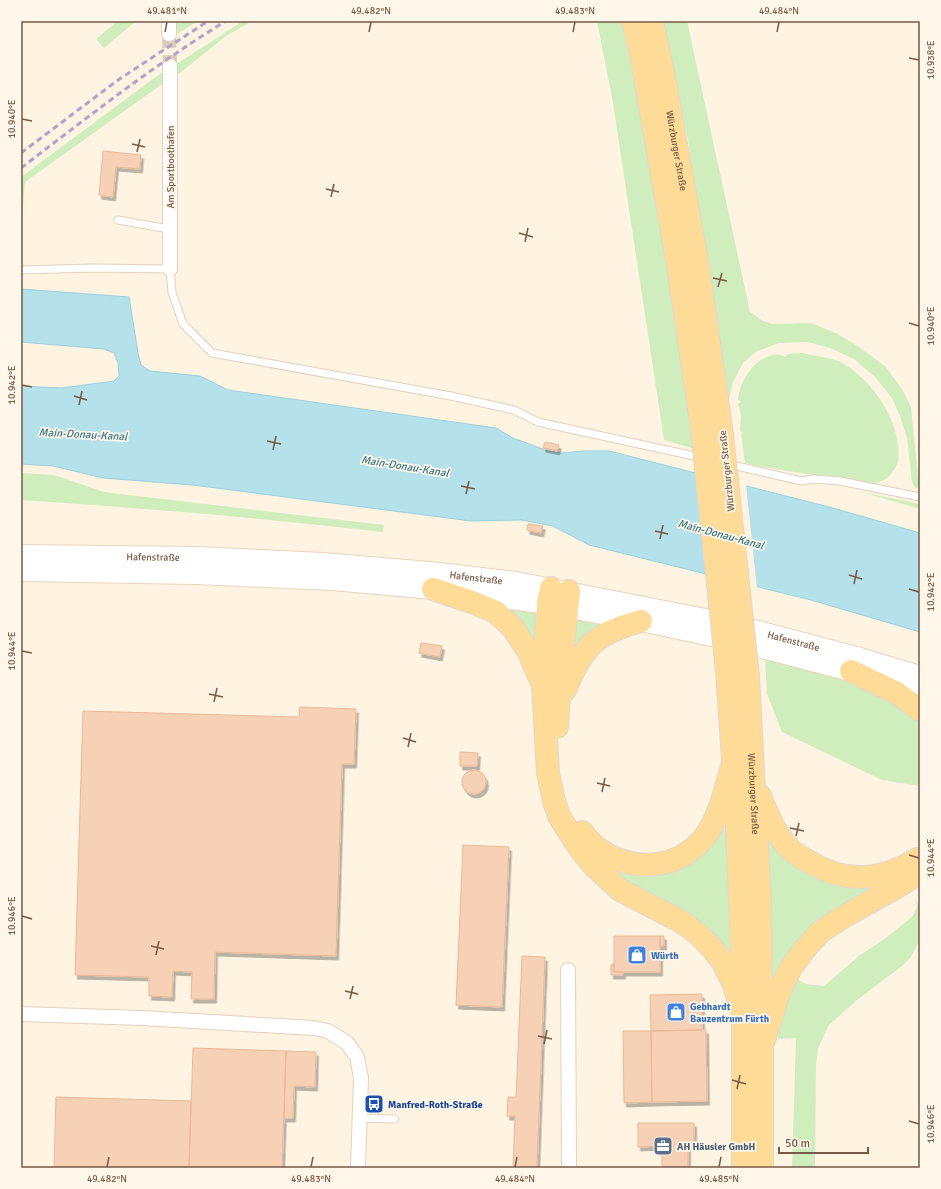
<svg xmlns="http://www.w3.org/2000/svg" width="941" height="1189" font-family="Signika,sans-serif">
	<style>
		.green { fill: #d0edbe }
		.water { fill: #b4e1ea; stroke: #99d1dd }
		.pier { fill: #fef4e1 }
		.building { fill: #f7d1b6; stroke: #ebb895; filter: url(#shadow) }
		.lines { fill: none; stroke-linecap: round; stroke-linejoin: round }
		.street-tunnel { stroke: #dccdba; stroke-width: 14; stroke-dasharray: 14 7; stroke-linecap: butt }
		.lane-casing { stroke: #e4d0bc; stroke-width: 9 }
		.street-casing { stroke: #e4d0bc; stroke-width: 16 }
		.secondary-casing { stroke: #ebd3bb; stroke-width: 22 }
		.primary-casing { stroke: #dfd7d2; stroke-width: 24 }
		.lane { stroke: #fff; stroke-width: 7 }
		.street { stroke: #fff; stroke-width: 14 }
		.secondary { stroke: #fff; stroke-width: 20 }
		.primary { stroke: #ffdb98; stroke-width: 22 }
		.rail { stroke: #b69fc9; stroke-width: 3; stroke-dasharray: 6 4; stroke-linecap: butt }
		.primary-bridge-casing { stroke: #dfd7d2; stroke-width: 24; stroke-linecap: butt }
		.primary-bridge { stroke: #ffdb98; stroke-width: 22 }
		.ticks { fill: none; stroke: #785945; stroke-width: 1.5 }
		.labels { text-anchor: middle; stroke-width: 3.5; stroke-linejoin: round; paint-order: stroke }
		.street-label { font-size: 10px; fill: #785945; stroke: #fff7ea }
		.shop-label { font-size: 10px; font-weight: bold; fill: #366cbe; stroke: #fff7ea; text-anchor: start }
		.transit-label { font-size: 10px; font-weight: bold; fill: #164399; stroke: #fff7ea; text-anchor: start }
		.service-label { font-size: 10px; font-weight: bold; fill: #4e5e75; stroke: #fff7ea; text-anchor: start }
		.water-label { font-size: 11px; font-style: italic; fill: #3a7887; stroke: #fff7ea }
		.neatline { fill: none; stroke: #785945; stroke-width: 1.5 }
		.ticks-label { font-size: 10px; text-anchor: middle; fill: #785945 }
	</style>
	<defs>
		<filter id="shadow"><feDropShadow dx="2.5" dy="4" stdDeviation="0" flood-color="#0004"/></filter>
	</defs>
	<rect width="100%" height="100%" fill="#fef4e1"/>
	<!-- green -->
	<path class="green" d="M118,21H136L104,48L96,39Z
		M176,21H198L177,34Z
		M243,21H252L226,36L175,77V65Z
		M597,21H621L646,133L679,323L695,449L664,440L613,103Z
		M663,21H687L750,312L763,321L773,324L811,323L838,334L859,347L886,367L902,389L911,407L919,487L916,489L912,482L907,438L900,416L892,398L875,377L854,359L830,348L808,342L779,343L757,351L743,363L733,382L729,400L730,424L688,140Z
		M165,70V82L25,182L21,231V177Z
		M802,353C814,356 833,357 844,364C874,382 903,425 898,461C896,469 889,479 881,481C877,483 873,483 869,484L757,466L745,463L741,433L743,435L740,430L741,415L738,404L741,401L738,400C740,381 753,359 773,355C778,355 781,354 785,357L788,354Z
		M21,473L54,475L104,492L384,525L383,532C263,518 142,508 21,500Z
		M861,492L920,504V509Z
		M504,606L536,611L539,613L540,652Z
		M576,619L607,623L571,653Z
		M765,658L849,682L887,698L916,719L920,724V786L882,780L782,732L767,694Z
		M727,829L733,954H728L636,893L616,872V870L707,844L722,830Z
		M770,835L866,885L870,889L869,895L775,980L770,973L765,838Z
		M915,898L920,910V938L918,944L911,957L902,966L857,1000L829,1025L818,1048L816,1065L815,1168H792L796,1038L778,1039L780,1024L795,978L806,984L824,986L859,956L886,938L913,916L917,906Z"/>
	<!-- water -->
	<path class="water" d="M21,289L129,297L138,353L141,365L150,371L200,376L228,390L496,428L513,438L548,451L561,453L585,451H609L833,508L920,533V632L811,600L589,545L553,526L532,522L521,520L471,521L193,485L103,478L53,466L21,464V386L62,388L114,381L119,376L118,363L114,353L104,349L21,342Z"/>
	<!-- pier -->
	<path class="pier" d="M697,472L746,484L757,589L709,577Z"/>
	<!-- building -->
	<path class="building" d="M103,151L141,155L140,169L116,167L113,197L99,195Z
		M545,442L559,445L557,451L543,448Z
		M528,524L543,526L541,533L527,530Z
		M421,643L442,646L440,657L419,653Z
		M300,707L356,709L354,764H342L336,956L215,952L214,999H191L192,972L173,971L172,997L149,996V977L75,975L83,711L299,717Z
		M460,752L478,753L477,766H460Z
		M462 782a12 12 0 1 1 24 0a12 12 0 1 1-24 0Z
		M463,845L509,847L502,1007L456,1005Z
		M614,936H660V972H614Z
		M660,936H664V946H660Z
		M522,956L545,957L537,1168H513L515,1116H507L508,1097H516Z
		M614,964V972H623V975H611V965Z
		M702,994V1030L651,1031L650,995Z
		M702,1030H706L707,1101L652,1102L651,1031Z
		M623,1031H651L652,1102L624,1103Z
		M193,1048L286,1051L282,1168H189Z
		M286,1051L316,1052L315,1087L294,1086L293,1118H284Z
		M56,1097L191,1101L189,1168H54Z
		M638,1123H694V1145H688V1168H662V1146L638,1147Z"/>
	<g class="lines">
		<!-- street-tunnel -->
		<path class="street-tunnel" d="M169,34L170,66"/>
		<defs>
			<path id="lane" d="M118,220L169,229
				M21,270L92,268L170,269L172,292L183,324L212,353L451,396L514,410L538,422L703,458
				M728,464L801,481L814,479L840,481L920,497
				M360,1118L395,1119"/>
			<path id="street" d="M169,21V34
				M170,269V66
				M568,970L569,1168
				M21,1014L142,1018L314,1028L328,1031L347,1043L357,1057L361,1078L358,1168"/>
			<g id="secondary">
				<path id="s1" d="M21,555L198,557L323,563L440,573L516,582L731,624L860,658L920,676"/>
				<path d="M21,571L196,574L333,580L433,589L548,604L641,621L735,641L851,671L920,692"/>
			</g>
			<g id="primary">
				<path d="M633,21L642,60L678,266L702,429"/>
				<path id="s2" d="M652,21L664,77L698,267L722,435"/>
				<path d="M433,589L472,602L496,612L513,628L528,651L543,685L548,773L554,801L559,816L580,849L593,865L620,890L680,921L689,927L699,935L712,948L723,962L734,985L743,1013V1168"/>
				<path d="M727,671C735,780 741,888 743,997"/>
				<path d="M851,671L897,693L920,710"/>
				<path id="s3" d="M748,676L760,904L762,1046"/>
				<path d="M543,680L548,604L551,588"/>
				<path d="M565,690C583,646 594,634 641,621"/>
				<path d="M557,727L560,672L569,591"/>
				<path d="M760,796C768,816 776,836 792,851C797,855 803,858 808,861C844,884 883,881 917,859"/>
				<path d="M582,832C612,874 679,877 708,832C722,811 726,784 734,760"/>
				<path d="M762,1168V1046L780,990L791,968L804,950L820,932L845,916L902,884L920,871"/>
			</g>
		</defs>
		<!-- lane casing -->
		<use href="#lane" class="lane-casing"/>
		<!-- street casing -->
		<use href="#street" class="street-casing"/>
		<!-- secondary casing -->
		<use href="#secondary" class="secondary-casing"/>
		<!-- primary casing -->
		<use href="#primary" class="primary-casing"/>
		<!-- lane -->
		<use href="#lane" class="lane"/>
		<!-- street -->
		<use href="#street" class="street"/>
		<!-- secondary -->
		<use href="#secondary" class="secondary"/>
		<!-- primary -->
		<use href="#primary" class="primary"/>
		<!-- rail -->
		<path class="rail" d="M21,153L118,80L208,21
			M21,168C88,117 154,65 226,21"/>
		<defs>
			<path id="primary-bridge" d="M702,429L727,671
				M722,435L748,676"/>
		</defs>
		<!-- primary-bridge casing -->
		<use href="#primary-bridge" class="primary-bridge-casing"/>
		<!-- primary-bridge -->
		<use href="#primary-bridge" class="primary-bridge"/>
	</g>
	<!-- ticks -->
	<path class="ticks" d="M165,32L167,22M369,32L371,22M573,32L575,22M777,32L779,22M909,58L919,60M22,119L32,121M132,144L145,147M137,152L140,139M326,189L339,192M331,197L334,184M519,233L533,237M525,242L528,228M713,278L727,281M718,287L722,273M909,323L919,326M22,385L32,387M74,396L87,400M79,405L82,391M267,441L281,444M273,450L276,436M461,486L475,489M466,494L469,481M655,531L668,534M660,539L663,525M849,575L862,579M854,584L857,570M909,589L919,592M22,651L32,653M209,694L223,697M214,702L217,688M403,738L416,742M408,747L411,733M597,783L610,786M602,792L605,778M790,828L804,831M796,836L799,823M909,855L919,858M22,916L32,919M151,946L164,949M156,955L159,941M345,991L358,994M350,999L353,986M538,1036L552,1039M544,1044L547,1030M732,1080L746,1084M737,1089L740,1075M909,1121L919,1124M107,1167L109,1157M311,1167L313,1157M515,1167L517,1157M719,1167L721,1157"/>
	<!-- icons -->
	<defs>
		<symbol id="shop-square" viewBox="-11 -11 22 22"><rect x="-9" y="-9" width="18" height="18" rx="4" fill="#3f7fe0" stroke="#fff7ea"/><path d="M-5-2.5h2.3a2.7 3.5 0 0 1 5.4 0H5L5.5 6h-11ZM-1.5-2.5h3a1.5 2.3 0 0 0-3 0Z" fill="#fff"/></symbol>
		<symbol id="bus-square" viewBox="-11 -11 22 22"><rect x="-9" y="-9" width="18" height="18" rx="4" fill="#1a4fb4" stroke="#fff7ea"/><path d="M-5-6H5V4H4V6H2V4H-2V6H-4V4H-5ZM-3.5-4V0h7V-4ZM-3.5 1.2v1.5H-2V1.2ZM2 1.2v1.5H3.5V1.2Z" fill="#fff"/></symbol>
		<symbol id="office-square" viewBox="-11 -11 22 22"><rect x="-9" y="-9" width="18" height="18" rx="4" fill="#5c6f8a" stroke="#fff7ea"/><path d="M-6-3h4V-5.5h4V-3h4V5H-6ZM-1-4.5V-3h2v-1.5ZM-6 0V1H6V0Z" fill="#fff"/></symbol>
	</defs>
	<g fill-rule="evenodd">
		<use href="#shop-square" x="626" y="944" width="22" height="22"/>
		<use href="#shop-square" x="665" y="1001" width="22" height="22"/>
		<use href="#bus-square" x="363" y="1093" width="22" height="22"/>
		<use href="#office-square" x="652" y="1135" width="22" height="22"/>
	</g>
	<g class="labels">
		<!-- street labels -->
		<g class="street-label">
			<text dy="4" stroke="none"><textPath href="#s2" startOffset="132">Würzburger Straße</textPath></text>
			<text transform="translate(170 167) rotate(-90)" y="4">Am Sportboothafen</text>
			<text transform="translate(726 471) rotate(-96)" y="4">Würzburger Straße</text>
			<text dy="4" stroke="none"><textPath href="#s1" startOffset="132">Hafenstraße</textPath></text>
			<text dy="4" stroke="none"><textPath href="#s1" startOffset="456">Hafenstraße</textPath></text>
			<text dy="4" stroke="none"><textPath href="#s1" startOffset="780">Hafenstraße</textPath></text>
			<text dy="4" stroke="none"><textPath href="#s3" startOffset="118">Würzburger Straße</textPath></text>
		</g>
		<!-- shop labels -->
		<g class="shop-label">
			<text x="651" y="959">Würth</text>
			<text x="690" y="1010">Gebhardt<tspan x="690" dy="12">Bauzentrum Fürth</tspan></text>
		</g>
		<!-- transit labels -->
		<g class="transit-label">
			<text x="388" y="1108">Manfred-Roth-Straße</text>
		</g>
		<!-- service labels -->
		<g class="service-label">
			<text x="677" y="1150">AH Häusler GmbH</text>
		</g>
		<!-- water labels -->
		<g class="water-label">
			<text transform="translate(83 434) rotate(3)" y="4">Main-Donau-Kanal</text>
			<text transform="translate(405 466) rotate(9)" y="4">Main-Donau-Kanal</text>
			<text transform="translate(721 534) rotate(15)" y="4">Main-Donau-Kanal</text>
		</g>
	</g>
	<!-- border -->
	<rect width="941" height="1189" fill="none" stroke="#fff7ea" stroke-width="44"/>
	<!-- scale -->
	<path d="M779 1147v6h89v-6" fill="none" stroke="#785945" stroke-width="2"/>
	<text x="785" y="1147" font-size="12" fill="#785945" stroke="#fff7ea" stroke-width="3" paint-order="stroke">50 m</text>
	<rect x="22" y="22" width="897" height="1145" class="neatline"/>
	<g class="ticks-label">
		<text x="167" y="14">49.481°N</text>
		<text x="371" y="14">49.482°N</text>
		<text x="575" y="14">49.483°N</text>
		<text x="779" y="14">49.484°N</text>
		<text transform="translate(930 60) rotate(-90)" y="4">10.938°E</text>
		<text transform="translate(11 119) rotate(-90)" y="4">10.940°E</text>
		<text transform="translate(930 326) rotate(-90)" y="4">10.940°E</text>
		<text transform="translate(11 385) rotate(-90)" y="4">10.942°E</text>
		<text transform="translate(930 592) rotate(-90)" y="4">10.942°E</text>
		<text transform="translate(11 651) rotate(-90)" y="4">10.944°E</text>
		<text transform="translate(930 858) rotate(-90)" y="4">10.944°E</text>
		<text transform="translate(11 916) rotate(-90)" y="4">10.946°E</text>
		<text transform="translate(930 1124) rotate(-90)" y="4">10.946°E</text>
		<text x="107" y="1182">49.482°N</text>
		<text x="311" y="1182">49.483°N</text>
		<text x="515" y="1182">49.484°N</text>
		<text x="719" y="1182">49.485°N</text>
	</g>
</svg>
